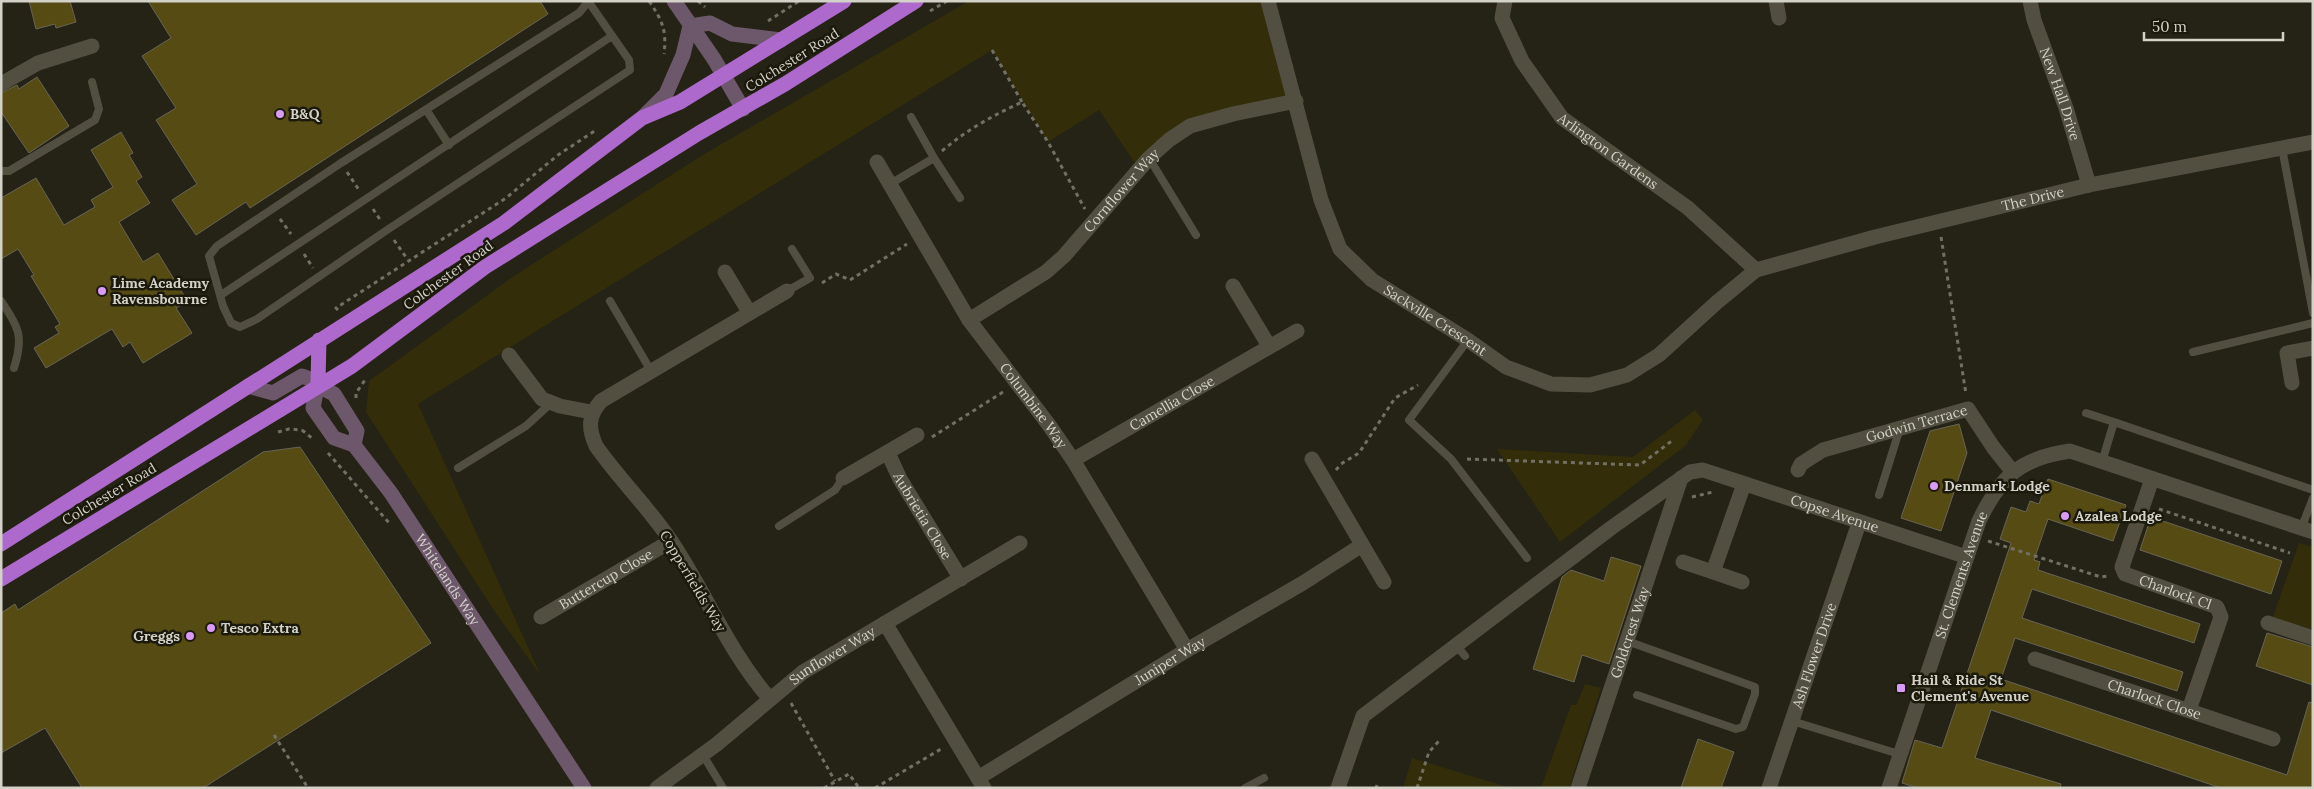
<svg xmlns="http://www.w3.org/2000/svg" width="2314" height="789" font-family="Lora,serif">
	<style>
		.green { fill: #332d0a }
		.building { fill: #554b13; stroke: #686556 }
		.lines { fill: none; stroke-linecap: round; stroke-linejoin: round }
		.path { stroke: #727064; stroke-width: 3; stroke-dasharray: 4 4; stroke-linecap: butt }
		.lane { stroke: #524f40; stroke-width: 8 }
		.street { stroke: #524f40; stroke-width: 15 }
		.secondary { stroke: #6d576a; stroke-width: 15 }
		.highway { stroke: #ad69cb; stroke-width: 15 }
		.poi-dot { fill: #da9af7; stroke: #1b190c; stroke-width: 2 }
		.labels { text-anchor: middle; stroke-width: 5; stroke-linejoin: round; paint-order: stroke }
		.street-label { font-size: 14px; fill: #d3d2c9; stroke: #1b190c }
		.poi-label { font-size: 14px; font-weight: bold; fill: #d3d2c9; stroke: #1b190c; text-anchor: start }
	</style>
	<rect width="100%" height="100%" fill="#252315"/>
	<!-- green -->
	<path class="green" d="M969,1H1268L1296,101L1190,126L1139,169L1099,110L1048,142L992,50L418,404L541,676L495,612L366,412L369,381L511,278L701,156Z
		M1695,410L1703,420L1685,446L1560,542L1497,449L1633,457Z
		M2299,543L2313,547V630L2273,617Z
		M1585,684L1601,688L1569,788H1541L1571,705H1576Z
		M1412,758L1511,788H1403Z"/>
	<!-- building -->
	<path class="building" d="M29,1H70L76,22L56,28L55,24L36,29Z
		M148,1H540L548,14L250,208L246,202L196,235L172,200L197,184L156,120L176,108L142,56L171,38Z
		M37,77L69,126L29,153L1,112V93L17,85L19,89Z
		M121,132L133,153L129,155L142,177L136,181L150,203L119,222L143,262L158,253L188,302L176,308L192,333L143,363L130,342L123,347L112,329L46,368L34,348L59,333L55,327L60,324L31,276L34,275L18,249L1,259V198L36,178L64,225L95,207L91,200L113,187L91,150Z
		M1959,424L1967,453L1941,531L1901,518L1930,431Z
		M300,447L431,643L203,788H82L45,728L1,753V613L15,604L18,610L263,452Z
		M2048,479L2126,505L2113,541L2048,519L2034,560L2040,562L2038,570L2200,624L2194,643L2032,589L2022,618L2183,672L2177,691L2015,638L2001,679L2287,775L2309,702L2313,703V788H2221L1991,710L1975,758L2061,784L2060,788H1918L1902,783L1915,740L1942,748L2011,543L2000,539L2011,507L2026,512L2030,501L2039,504Z
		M2151,517L2282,561L2271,594L2140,550Z
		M1611,557L1641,566L1609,664L1582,655L1574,682L1533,669L1562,577L1571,570L1604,581Z
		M2267,633L2313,647V685L2256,666Z
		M1698,739L1734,752L1721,788H1681Z"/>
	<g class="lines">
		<!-- path -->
		<path class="path" d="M649,1C662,20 667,30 664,54
			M698,1L705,7
			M930,11L947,1
			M768,21L799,1
			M992,50L1022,102
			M942,151C966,130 994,115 1022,102L1048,142L1085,209
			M347,172L359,190
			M373,209L381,221
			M280,219L291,234
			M1941,237L1966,394
			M394,240L408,260
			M304,254L313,268
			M822,283L836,274L850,280L907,244
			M338,310L336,308L506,198L558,155L596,130
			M356,398V393L365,380
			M302,430L313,439
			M278,432L289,429L302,430
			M932,437L1003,392
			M328,453L390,524
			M1467,459L1640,465L1673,440
			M1336,470L1341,464L1359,453L1395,398L1418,385
			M1692,497L1713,492
			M2159,509L2290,553
			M1988,541L2101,577L2109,576
			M791,703L835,781
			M274,735L308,788
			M824,788L849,774L859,788
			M875,788L941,749
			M1376,788L1377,785
			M1417,788L1429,752L1439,741"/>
		<!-- lane -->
		<path class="lane" d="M588,1L629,60L630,70L387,230L257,319L240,327L231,323L223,306L209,256L217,246L341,163L579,13L588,2
			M427,111L449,145
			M2282,148L2313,313
			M934,158L960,198
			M1149,158L1196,235
			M1,171H9L95,120L99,109L92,82
			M890,184L934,158L911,117
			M787,291L810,278L792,249
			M221,295L612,36
			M1,301C19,328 24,336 14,368
			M610,301L651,371
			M1468,340L1409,420L1451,459L1527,558
			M2193,352L2313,323
			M2086,413L2114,422L2102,462
			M2114,422L2313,490
			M458,468L526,426L551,403
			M1879,495L1900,428
			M779,526L835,490L843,478
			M2301,529L2313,498
			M1627,641L1755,687V694L1743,727L1736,729L1637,695
			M1456,645L1465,656
			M1792,721L1899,754
			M703,755L723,788
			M1245,788L1264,778"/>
		<!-- street -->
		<g class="street">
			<path id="s1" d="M1268,1L1321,200L1340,249L1372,280L1468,340L1506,367L1551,384L1590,385L1627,375L1659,355L1716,303L1756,270L1875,237L2089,185L2313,142"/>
			<path id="s2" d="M1505,1L1502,18L1522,61L1562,118L1688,208L1756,270"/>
			<path d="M1776,1L1779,18"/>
			<path id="s3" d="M2030,1L2034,20L2066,108L2089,185"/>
			<path d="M1,84L38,63L92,46"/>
			<path id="s4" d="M877,162L969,320L1049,425L1073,460L1187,650"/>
			<path d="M725,272L749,312"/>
			<path d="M1233,286L1269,346"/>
			<path id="s5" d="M969,320L1046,272L1064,256L1149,158L1169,140L1190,126L1233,114L1296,101"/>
			<path d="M509,355L542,399L560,406L591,412"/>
			<path d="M2292,383L2287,353L2313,348"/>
			<path id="s6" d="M888,453L900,479L961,579"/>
			<path d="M1312,459L1384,582"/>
			<path id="s7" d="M1073,460L1297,331"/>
			<path id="s8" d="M1798,470L1801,464L1823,450L1968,409L1993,447L2012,471"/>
			<path d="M843,478L917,435"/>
			<path id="s9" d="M2152,479L2122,567L2125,574L2217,607L2221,617L2189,710"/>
			<path d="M1683,562L1713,572L1744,484"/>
			<path d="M1713,572L1742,582"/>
			<path id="s10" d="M541,617L671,541"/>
			<path d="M885,623L984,788"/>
			<path d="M2268,623L2313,638"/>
			<path id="s11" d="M2035,659L2273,739"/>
			<path d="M770,699C729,653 706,593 671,541C649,508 619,479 596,446C588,428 588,416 601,401L787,291"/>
			<path id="s12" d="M978,778L1187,650L1303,583L1362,545"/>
			<path id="s13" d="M657,788L717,744L803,672L1020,543"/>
			<path id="s14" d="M1338,788L1363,716L1611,528L1690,472L1703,470L1967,557"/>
			<path id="s15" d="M1578,788L1681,478"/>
			<path id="s16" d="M1769,788L1859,523"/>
			<path id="s17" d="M1889,788L1979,521C2000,477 2020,458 2070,451L2313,532"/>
		</g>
		<!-- secondary -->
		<g class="secondary">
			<path d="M674,1L714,59L743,109"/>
			<path d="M690,26L710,23L732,34L781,40"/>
			<path d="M643,117L666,94L683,55L690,26"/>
			<path id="s18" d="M248,386L273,393L302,376L318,382L313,408L334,438L354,445L391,493L584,788"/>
			<path d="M318,386L334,394L357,431L354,445"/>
		</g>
		<!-- highway -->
		<path class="highway" d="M318,382L319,340
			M1,544L504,223L642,118L680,102L844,1
			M1,579L352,366L485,267L699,133L785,84L916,1"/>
	</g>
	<!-- markers -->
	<g class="poi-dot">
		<circle cx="280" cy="114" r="5"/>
		<circle cx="102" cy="291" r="5"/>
		<circle cx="1934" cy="486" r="5"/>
		<circle cx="2065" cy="516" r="5"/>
		<circle cx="211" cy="628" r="5"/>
		<circle cx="190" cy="636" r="5"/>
		<rect x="1896" y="683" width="10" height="10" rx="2.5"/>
	</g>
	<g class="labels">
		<!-- street labels -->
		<g class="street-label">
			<text transform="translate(792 60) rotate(-32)" y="5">Colchester Road</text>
			<text dy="5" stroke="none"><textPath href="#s3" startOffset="98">New Hall Drive</textPath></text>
			<text dy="5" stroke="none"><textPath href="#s2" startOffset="191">Arlington Gardens</textPath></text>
			<text dy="5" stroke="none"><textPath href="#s5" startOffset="202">Cornflower Way</textPath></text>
			<text dy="5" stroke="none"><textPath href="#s1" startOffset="1041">The Drive</textPath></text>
			<text transform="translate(448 275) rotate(-36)" y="5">Colchester Road</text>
			<text dy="5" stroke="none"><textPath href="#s1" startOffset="378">Sackville Crescent</textPath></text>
			<text dy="5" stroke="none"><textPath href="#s7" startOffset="114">Camellia Close</textPath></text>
			<text dy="5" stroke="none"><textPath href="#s4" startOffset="290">Columbine Way</textPath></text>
			<text dy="5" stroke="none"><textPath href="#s8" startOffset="130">Godwin Terrace</textPath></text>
			<text transform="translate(109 494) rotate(-31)" y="5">Colchester Road</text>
			<text dy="5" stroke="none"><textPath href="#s14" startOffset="636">Copse Avenue</textPath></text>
			<text dy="5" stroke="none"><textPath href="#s6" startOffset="72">Aubrietia Close</textPath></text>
			<text dy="5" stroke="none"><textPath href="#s17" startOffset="225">St. Clements Avenue</textPath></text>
			<text dy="5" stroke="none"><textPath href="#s18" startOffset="325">Whitelands Way</textPath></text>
			<text dy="5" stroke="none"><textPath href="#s10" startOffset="75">Buttercup Close</textPath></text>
			<text transform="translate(693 581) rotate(59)" y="5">Copperfields Way</text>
			<text dy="5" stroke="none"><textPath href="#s9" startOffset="154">Charlock Cl</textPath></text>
			<text dy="5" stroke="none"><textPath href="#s15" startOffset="164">Goldcrest Way</textPath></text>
			<text dy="5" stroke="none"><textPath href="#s16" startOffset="140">Ash Flower Drive</textPath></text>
			<text dy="5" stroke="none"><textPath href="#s13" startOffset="220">Sunflower Way</textPath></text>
			<text dy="5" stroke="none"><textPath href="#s12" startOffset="225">Juniper Way</textPath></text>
			<text dy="5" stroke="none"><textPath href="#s11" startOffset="126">Charlock Close</textPath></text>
		</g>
		<!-- poi labels -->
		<g class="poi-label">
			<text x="290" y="119">B&amp;Q</text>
			<text x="112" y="288">Lime Academy<tspan x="112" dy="16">Ravensbourne</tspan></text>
			<text x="1944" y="491">Denmark Lodge</text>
			<text x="2075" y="521">Azalea Lodge</text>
			<text x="221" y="633">Tesco Extra</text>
			<text x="180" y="641" text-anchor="end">Greggs</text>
			<text x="1911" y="685">Hail &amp; Ride St<tspan x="1911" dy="16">Clement's Avenue</tspan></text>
		</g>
	</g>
	<!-- border -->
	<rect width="2314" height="789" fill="none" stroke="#d3d2c9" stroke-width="5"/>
	<!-- scale -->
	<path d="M2144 32v8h139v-8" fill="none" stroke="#d3d2c9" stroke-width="2.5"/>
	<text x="2152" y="32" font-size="15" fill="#d3d2c9" stroke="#1b190c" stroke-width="4" paint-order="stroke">50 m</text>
</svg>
